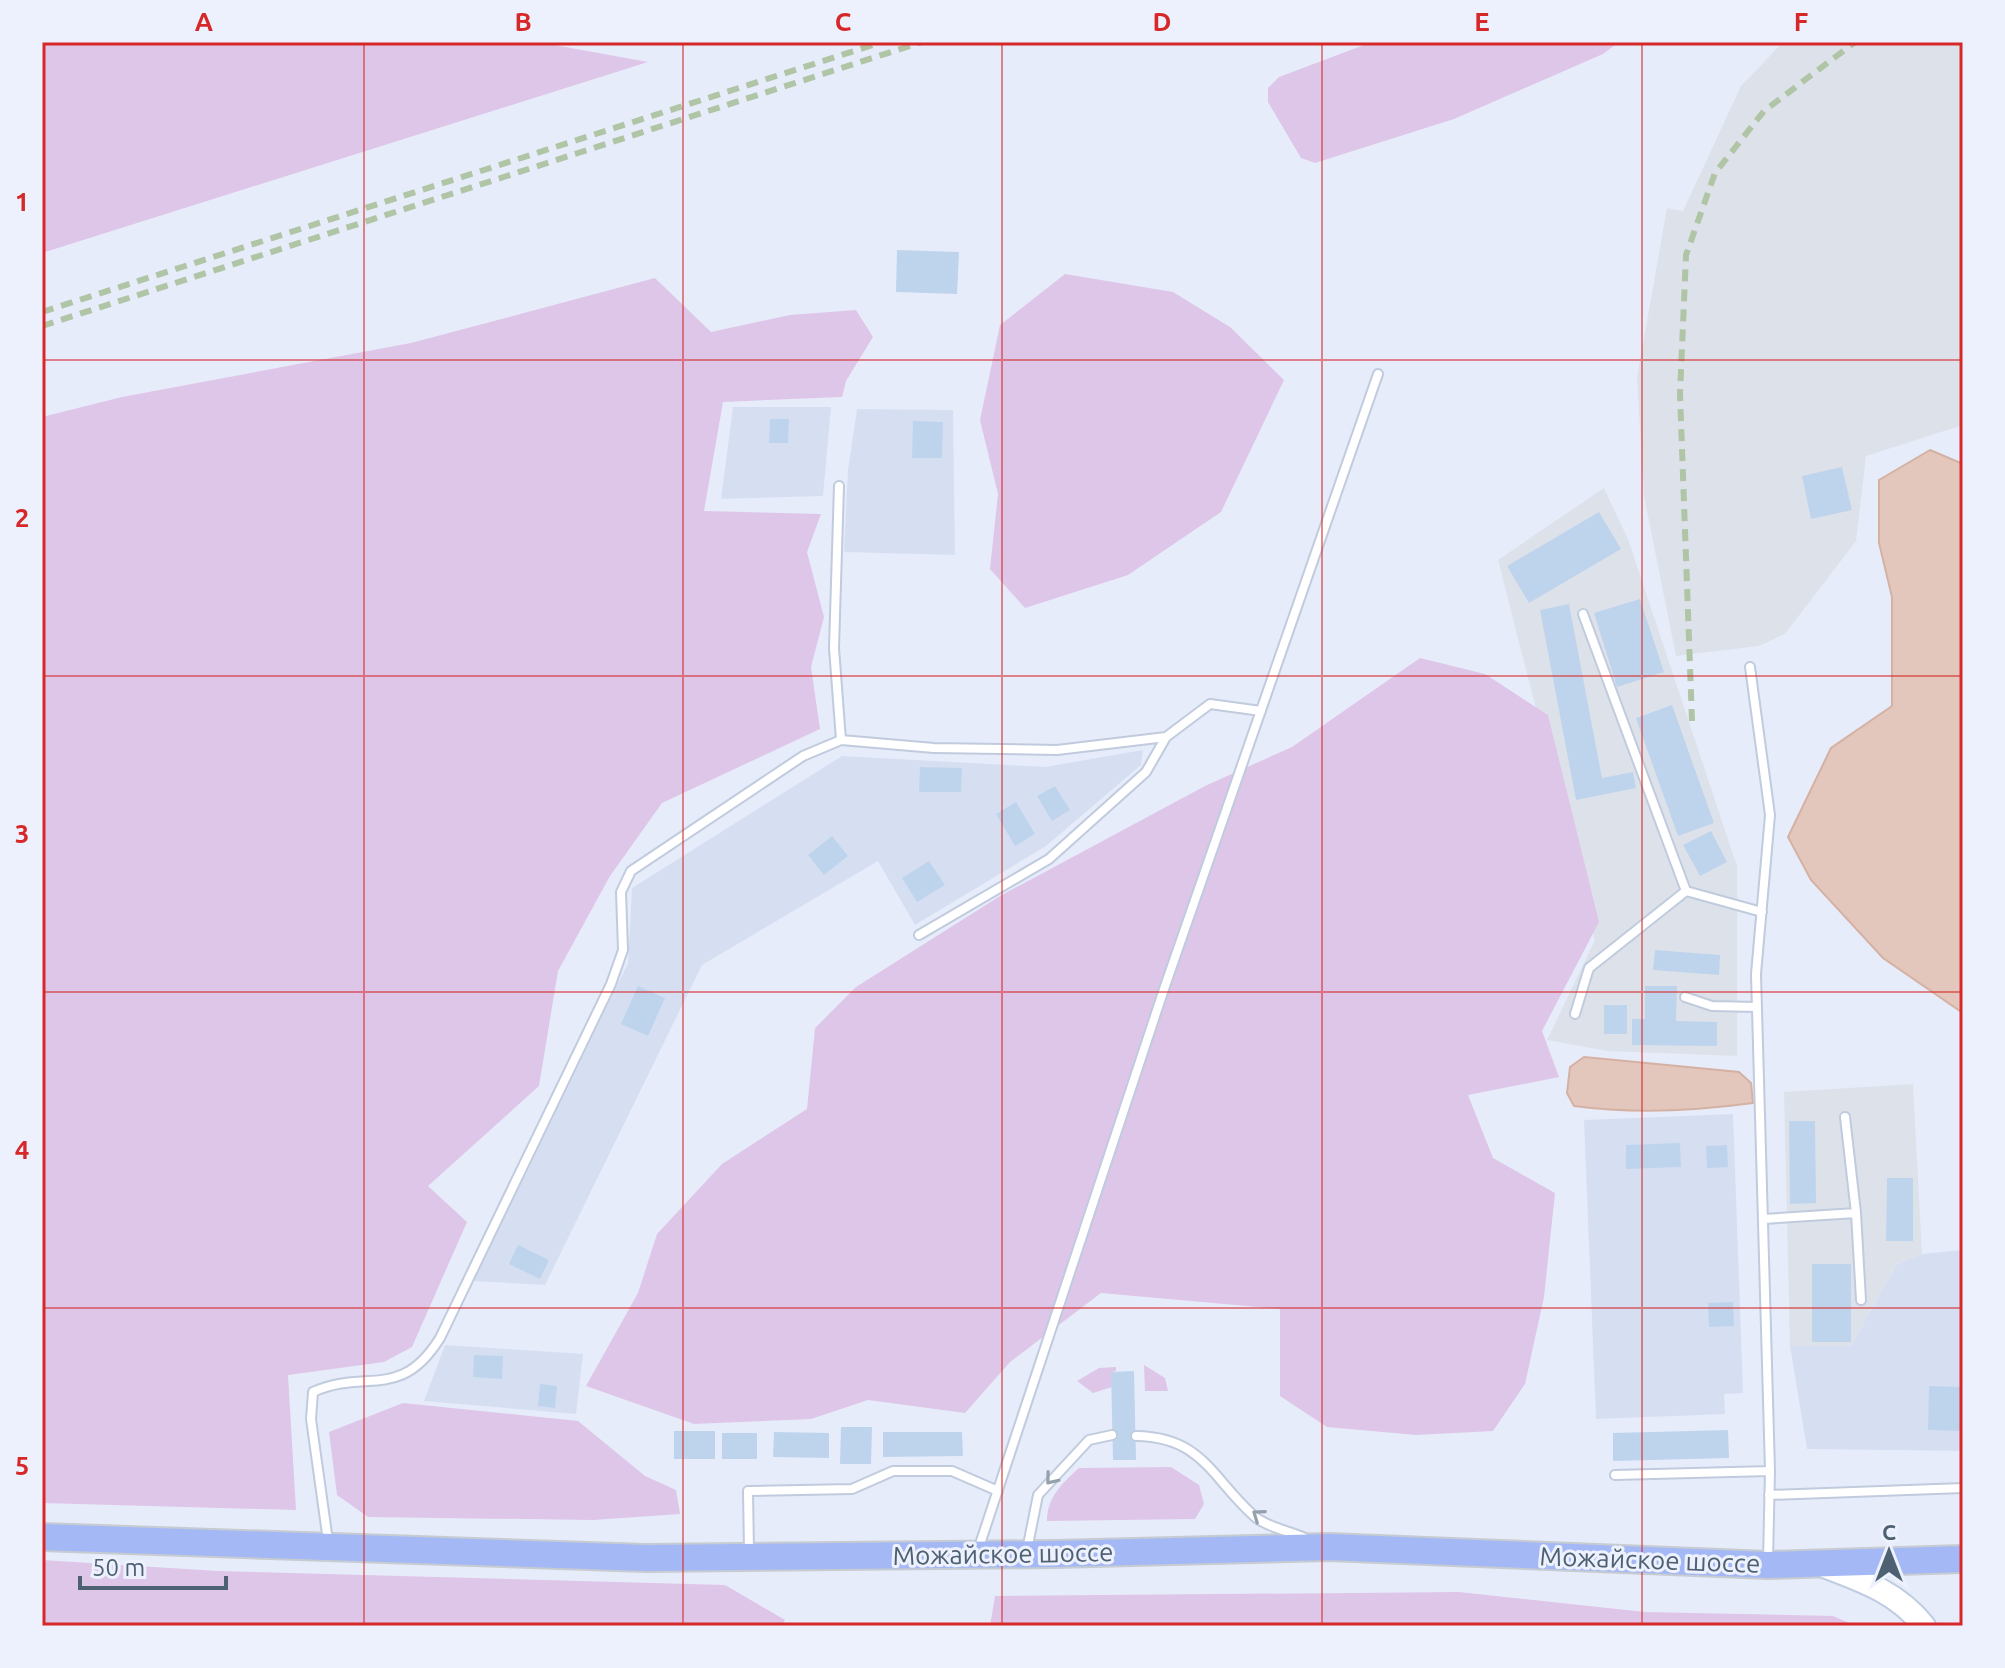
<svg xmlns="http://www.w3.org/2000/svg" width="2005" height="1668" font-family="Ubuntu,sans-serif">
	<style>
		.residential { fill: #d6dff2 }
		.industrial { fill: #dde2ea }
		.green { fill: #dec6e8 }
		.water { fill: #e3c7bc; stroke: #d5b1a3; stroke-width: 2 }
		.building { fill: #bed4ed }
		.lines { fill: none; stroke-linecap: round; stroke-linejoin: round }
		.lane-casing { stroke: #c0cbdd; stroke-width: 12 }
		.secondary-casing { stroke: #becde1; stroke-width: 26 }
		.primary-casing { stroke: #c6ccd2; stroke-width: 30 }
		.lane { stroke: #fff; stroke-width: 8 }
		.secondary { stroke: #fff; stroke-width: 22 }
		.primary { stroke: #a4b8f5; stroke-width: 26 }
		.rail { stroke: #b0c4a6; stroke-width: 6; stroke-dasharray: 12 8; stroke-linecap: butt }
		.oneway { stroke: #94a0ab }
		.grid { fill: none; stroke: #d62828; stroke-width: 2; stroke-opacity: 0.55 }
		.labels { text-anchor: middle; stroke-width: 6; stroke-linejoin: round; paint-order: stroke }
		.street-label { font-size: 26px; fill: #4d6173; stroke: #edf1fe }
		.neatline { fill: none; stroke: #d62828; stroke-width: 3 }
		.grid-label { font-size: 26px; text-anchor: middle; font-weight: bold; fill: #d62828 }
	</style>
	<rect width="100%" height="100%" fill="#e7ecfb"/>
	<!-- residential -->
	<path class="residential" d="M733,407H831L823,496L721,499Z
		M857,409L953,410L955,555L844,552L848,470Z
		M1143,750L1141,765L1046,846L915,925L878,861L702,965L545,1285L474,1281L628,963L632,888L842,756L1045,767Z
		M1733,1114L1743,1393L1724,1394L1725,1414L1596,1419L1584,1120Z
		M1963,1250V1451L1807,1449L1790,1346H1851L1897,1264L1922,1254Z
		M445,1345L583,1354L576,1414L424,1401Z"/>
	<!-- industrial -->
	<path class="industrial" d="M1783,42H1963V425L1866,456L1856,541L1785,634L1759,646L1676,656L1644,496L1637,378L1667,208L1683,211L1741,86Z
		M1604,488L1628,539L1737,866V1056L1607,1051L1547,1040L1595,940L1498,560Z
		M1913,1084L1922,1254L1897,1264L1851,1346H1790L1784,1092Z"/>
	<!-- green -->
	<path class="green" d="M42,42H538L648,62L42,253Z
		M1372,42H1619L1603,54L1454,119L1315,163L1301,158L1268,102V88L1279,77Z
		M1065,274L1173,292L1230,327L1284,380L1221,512L1128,575L1025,608L990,569L998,494L980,420L1000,325Z
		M655,278L711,332L790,315L856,310L873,337L846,381L842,397L723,402L704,511L821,514L807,552L824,617L811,667L820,729L662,803L610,876L558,971L539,1086L428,1186L467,1222L412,1347L384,1362L288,1375L296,1510L42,1503V417L122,397L411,343Z
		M1420,658L1485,674L1548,715L1599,922L1542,1031L1559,1077L1468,1095L1493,1158L1555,1193L1544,1297L1525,1384L1493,1431L1416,1435L1327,1427L1280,1396V1309L1101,1293L1010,1362L965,1413L868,1400L811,1419L694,1424L586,1386L638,1293L657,1234L722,1164L807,1109L815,1028L856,987L1000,896L1205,786L1292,747Z
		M1144,1365L1165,1378L1168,1391H1145Z
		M1116,1367V1371L1111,1372L1112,1387L1093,1393L1077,1381L1099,1368Z
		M403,1403L578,1421L645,1476L676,1490L680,1514L593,1520L368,1517L337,1495L329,1432Z
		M1171,1467L1199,1485L1204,1504L1195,1519L1047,1521C1047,1498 1062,1483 1079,1468Z
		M42,1560L218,1571L725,1585L785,1620L782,1626H42Z
		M1459,1592L1645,1612L1833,1616L1856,1626H990L995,1596Z"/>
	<!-- water -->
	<path class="water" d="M1930,450L1963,464V1013L1883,958L1811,880L1788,837L1831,748L1892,706V597L1879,543V480Z
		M1584,1057L1739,1072L1751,1083L1753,1103C1694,1111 1633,1114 1574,1106L1567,1093L1570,1067Z"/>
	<!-- building -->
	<path class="building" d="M897,250L959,252L957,294L896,292Z
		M770,419H789L788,443H769Z
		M913,421L943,422L942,458H912Z
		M1842,467L1852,510L1811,519L1802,476Z
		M1599,512L1621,549L1529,603L1507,566Z
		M1640,599L1664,672L1617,687L1594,613Z
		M1569,604L1602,778L1633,772L1636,788L1576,800L1540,610Z
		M1672,705L1714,823L1678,836L1636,718Z
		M920,767L962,768L961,792H919Z
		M1055,786L1070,810L1052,821L1037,796Z
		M1016,802L1035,834L1015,846L996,814Z
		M1711,831L1727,862L1700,876L1683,845Z
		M832,836L848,856L824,875L808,855Z
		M929,861L945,885L917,902L902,878Z
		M1655,950L1720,955L1719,975L1653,970Z
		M638,986L665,998L648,1036L621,1024Z
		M1645,986H1677L1676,1021L1717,1022V1046L1632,1045V1019H1645Z
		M1604,1005H1627V1034H1604Z
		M1789,1121H1815L1816,1203L1790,1204Z
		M1680,1143L1681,1167L1626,1169V1145Z
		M1727,1145L1728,1167L1707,1168L1706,1146Z
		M1887,1178H1913V1241H1886Z
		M518,1245L549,1260L540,1279L509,1264Z
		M1812,1264H1851V1342H1812Z
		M1733,1302L1734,1326L1709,1327L1708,1303Z
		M474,1355L503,1356L502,1379L473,1377Z
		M1134,1371L1136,1460H1113L1111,1372Z
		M540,1384L557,1386L555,1408L538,1406Z
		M1929,1386L1963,1387V1431L1928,1430Z
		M841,1427H872L871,1464H840Z
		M1728,1430L1729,1458L1613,1461V1433Z
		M674,1431H715V1459H674Z
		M774,1432L829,1433V1458L773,1457Z
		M883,1432H962L963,1456L883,1457Z
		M722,1433H757V1459H722Z"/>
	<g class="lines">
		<defs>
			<path id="lane" d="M839,486L834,648L841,740
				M1583,614L1686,891L1762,912
				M1750,667L1770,815L1756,974L1770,1471L1768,1560
				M919,935L1049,859L1146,772L1166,737
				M1685,997L1712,1006L1757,1007
				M1575,1014L1589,968L1686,891
				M1856,1213L1861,1300
				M1763,1219L1856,1213L1845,1117
				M1136,1436C1202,1437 1211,1477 1254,1516C1266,1527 1290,1531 1305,1538
				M1615,1475L1770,1471
				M1769,1495L1963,1488
				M328,1541L311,1419L313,1392C366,1368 400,1402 440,1338L611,984L623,950L621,892L631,871L803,756L841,740L934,748L1057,750L1166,737L1210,704L1261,711
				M978,1550L1163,992L1378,374
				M1027,1550L1038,1495L1089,1440L1112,1435
				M749,1551L748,1491L852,1489L893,1471H952L998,1491"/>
			<path id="secondary" d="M1821,1565C1861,1580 1897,1592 1924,1626"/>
			<path id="primary" d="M42,1537L646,1558L1055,1554L1329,1547L1768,1565L1963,1559"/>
		</defs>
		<!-- lane casing -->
		<use href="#lane" class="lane-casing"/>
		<!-- secondary casing -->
		<use href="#secondary" class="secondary-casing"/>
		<!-- primary casing -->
		<use href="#primary" class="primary-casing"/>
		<!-- lane -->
		<use href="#lane" class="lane"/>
		<!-- secondary -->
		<use href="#secondary" class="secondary"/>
		<!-- primary -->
		<use href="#primary" class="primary"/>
		<!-- rail -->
		<path class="rail" d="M42,312L882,42
			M42,326L922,42
			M1692,721L1680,394L1686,255L1715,173L1764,111L1855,42"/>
	</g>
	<!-- one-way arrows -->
	<defs><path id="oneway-chevron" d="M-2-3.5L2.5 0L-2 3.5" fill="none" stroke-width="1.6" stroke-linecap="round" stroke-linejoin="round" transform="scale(2)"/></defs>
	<g class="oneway">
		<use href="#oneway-chevron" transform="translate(1051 1479) rotate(129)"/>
		<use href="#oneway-chevron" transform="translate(1258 1515) rotate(-145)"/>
	</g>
	<!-- grid -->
	<path class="grid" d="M364,42V1626M683,42V1626M1002,42V1626M1322,42V1626M1642,42V1626M42,360H1963M42,676H1963M42,992H1963M42,1308H1963"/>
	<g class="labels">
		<!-- street labels -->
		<g class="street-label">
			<text transform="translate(1003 1554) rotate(-1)" y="9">Можайское шоссе</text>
			<text transform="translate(1650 1560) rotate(2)" y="9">Можайское шоссе</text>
		</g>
	</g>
	<!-- border -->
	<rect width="2005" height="1668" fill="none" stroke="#edf1fe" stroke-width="88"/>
	<!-- north arrow -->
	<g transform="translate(1889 1552)" stroke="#edf1fe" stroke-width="6" paint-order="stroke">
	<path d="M0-6L14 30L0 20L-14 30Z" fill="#4d6173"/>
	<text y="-12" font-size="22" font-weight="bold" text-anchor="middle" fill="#4d6173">С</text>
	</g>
	<!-- scale -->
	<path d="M80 1576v12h146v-12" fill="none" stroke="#4d6173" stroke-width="4"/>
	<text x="92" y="1576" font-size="24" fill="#4d6173" stroke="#edf1fe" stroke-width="6" paint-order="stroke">50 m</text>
	<rect x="44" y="44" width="1917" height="1580" class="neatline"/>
	<g class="grid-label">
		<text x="204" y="31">A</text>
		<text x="523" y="31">B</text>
		<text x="843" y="31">C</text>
		<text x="1162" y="31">D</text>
		<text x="1482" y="31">E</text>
		<text x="1801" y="31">F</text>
		<text x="22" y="211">1</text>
		<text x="22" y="527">2</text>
		<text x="22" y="843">3</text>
		<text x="22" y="1159">4</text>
		<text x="22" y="1475">5</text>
	</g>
</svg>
